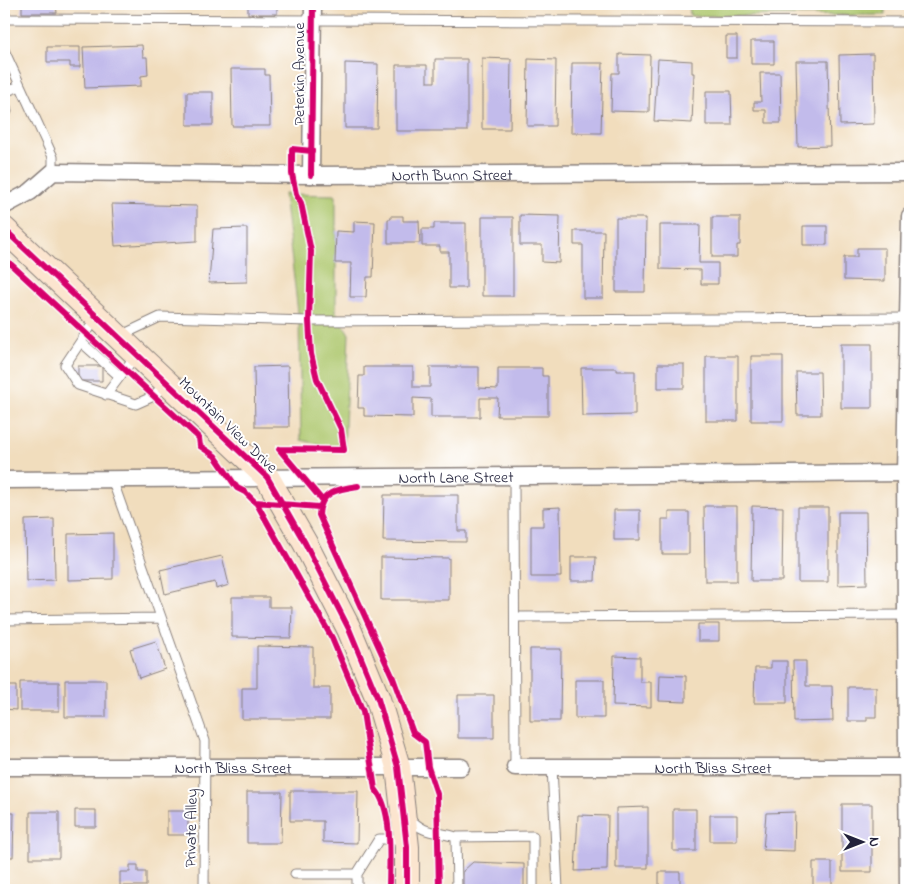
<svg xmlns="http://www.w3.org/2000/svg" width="914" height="894" font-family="'Indie Flower',sans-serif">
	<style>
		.green { fill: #adc76d; stroke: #687454 }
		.building { fill: #c2bbeb }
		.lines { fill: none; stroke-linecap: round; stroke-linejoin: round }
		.lane-casing { stroke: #8a807c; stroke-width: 11 }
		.street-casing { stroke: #8a807c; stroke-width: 19 }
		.secondary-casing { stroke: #8a807c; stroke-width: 26 }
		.lane { stroke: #fff; stroke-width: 9 }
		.street { stroke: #fff; stroke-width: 16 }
		.secondary { stroke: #fce5cf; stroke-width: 24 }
		.cycleway-casing { stroke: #fff; stroke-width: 9 }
		.cycleway { stroke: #d6006c; stroke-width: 6 }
		.labels { text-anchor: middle; stroke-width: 4; stroke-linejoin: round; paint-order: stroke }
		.street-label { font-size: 16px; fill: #22223b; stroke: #fff }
	</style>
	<rect width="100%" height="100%" fill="#fff"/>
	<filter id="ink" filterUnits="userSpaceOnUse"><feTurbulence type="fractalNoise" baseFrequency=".02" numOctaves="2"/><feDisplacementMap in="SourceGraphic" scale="10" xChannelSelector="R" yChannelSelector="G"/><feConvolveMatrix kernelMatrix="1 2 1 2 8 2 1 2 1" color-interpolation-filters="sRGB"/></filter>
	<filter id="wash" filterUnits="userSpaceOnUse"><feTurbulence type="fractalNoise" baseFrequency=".0096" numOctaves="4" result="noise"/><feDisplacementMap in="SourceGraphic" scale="20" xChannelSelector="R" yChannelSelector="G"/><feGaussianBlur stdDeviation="1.12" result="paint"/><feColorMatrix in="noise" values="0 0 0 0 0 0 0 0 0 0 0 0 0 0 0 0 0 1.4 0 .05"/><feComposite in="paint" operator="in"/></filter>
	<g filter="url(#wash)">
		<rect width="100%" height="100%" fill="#f1ddbd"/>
		<!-- green -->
		<path class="green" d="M689,4H885V15L690,16Z
			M284,194L336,195V312L349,334L344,450L301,440L299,321Z"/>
		<g id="blocks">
			<!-- building -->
			<path class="building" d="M22,4H56L57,13H22Z
				M248,4H277V14H248Z
				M726,36H737V58H726Z
				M751,41H774V64H751Z
				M142,45L143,57H147L148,75L141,76V86L85,88L83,47Z
				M47,47H80V67H70V62H47Z
				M619,54L650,55L649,112L611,111L612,73H619Z
				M873,54L874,124L840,125L839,55Z
				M482,58L511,59L510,129H482Z
				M435,59H467V131H396V65H427V82H435Z
				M528,59L556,60L555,126H527Z
				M658,59L692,61V73H694L692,123L654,121Z
				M796,61H828L830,146L798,147Z
				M345,63L378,64L377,128H345Z
				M572,63H603L601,133H571Z
				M231,69H265V75H269L270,126H232Z
				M760,73H780L781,123H766V110H754V102H761Z
				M706,91H731L732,125H706Z
				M187,92H213V125H187Z
				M112,204L197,206V241L115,246Z
				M520,215L560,216L559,263L542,262V245H520Z
				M391,216H403V221H419L420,243H388V219H391Z
				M482,217H513V296H482Z
				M712,217H740V245H737V257H712Z
				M616,218H646L645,292H616Z
				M354,221L375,222L373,277H367L366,297H350L351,263H335L336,231L354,232Z
				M434,223H466V288H449V252H440V246H422V229H434Z
				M660,225H700L699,263H718V284H701V270L660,269Z
				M803,226H827V245H803Z
				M247,228V282L209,283L213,229Z
				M574,231H604L603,298H583V245H574Z
				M857,248H885V281L844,280V257H857Z
				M841,344H872V408H841Z
				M706,356H738V421H706Z
				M751,356H783V421H751Z
				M658,364H684V388H658Z
				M78,366H102V381H78Z
				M288,366L289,427H255L254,367Z
				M364,367H413V387H430V367H479V388L498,389V368H542V376H548V416H497L498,398H480V417H431V399L413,398V417L364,416V408H358L359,376H364Z
				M581,368H617V371H635V415L582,416Z
				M796,372H820L821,415H797Z
				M384,495H458V531H466V542L383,541Z
				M704,506H737V581H705Z
				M752,506L783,507L782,581H751Z
				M560,507L561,577H531V526H543V508Z
				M798,507H828V582H798Z
				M614,510H640V540H614Z
				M669,512H689V554H662V519H669Z
				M838,512H866L867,584L838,585Z
				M54,519L55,580L26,581L25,520Z
				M113,533V579L68,580V534Z
				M222,556L229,585L216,589L215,582L165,594L160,570Z
				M381,557L449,558V600H381Z
				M571,557H596L595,581H571Z
				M232,597H269V607H292L291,638L232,637Z
				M698,624H719V641H698Z
				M156,641L165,669L139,678L130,649Z
				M257,646L313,647V688H330V719H242V688H257Z
				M530,649H561L560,721H530Z
				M614,656L640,657V682H651V707L613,706Z
				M771,661H787V703H754L755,668H771Z
				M793,661H806V686H832L833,721L794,722Z
				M660,675L686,676V702L659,701Z
				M65,680H106V717H65Z
				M575,680H604V718H575Z
				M20,682H59V711H20Z
				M4,686H16V710L4,709Z
				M848,687H876V717H867V721H848Z
				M458,695H494V738H458Z
				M290,791H358L357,843L323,842V821H290Z
				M247,792H282L281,843H247Z
				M842,804H872V872H842Z
				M648,807V868H616V808Z
				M673,809H696V851H673Z
				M75,810H96V827H75Z
				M167,811H188V835H167Z
				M30,812H59V858H30Z
				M795,812L794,851L763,850L766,813Z
				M4,813H14L13,857H4Z
				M578,815L608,816L607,870L575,871Z
				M710,815H737V841H710Z
				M473,862L524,864V890H463V871Z
				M813,862H832V886H813Z
				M130,865H138V872H146V886H120V872H130Z
				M659,872H680V890H659Z"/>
		</g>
	</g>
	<g filter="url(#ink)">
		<use href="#blocks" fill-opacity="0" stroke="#8a807c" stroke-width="1"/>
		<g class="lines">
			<defs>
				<path id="lane" d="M4,19L910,22
					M4,50L53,157V172
					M4,92L20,86
					M4,100L7,111L4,115
					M97,317L65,365L78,385L136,404L154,396L165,383
					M120,336L160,317L309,321L910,318
					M81,342L119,376
					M106,395L136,355
					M514,476L515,767
					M112,479L205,741L204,890
					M516,617L910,615
					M4,620L161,618
					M552,767L558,890
					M409,817C423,835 437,831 456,837L457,890
					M456,837L533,836V890
					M295,874H357
					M357,890V874L379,839H406"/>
				<g id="street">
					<path d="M311,175L313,4"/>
					<path id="s1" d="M4,206L30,192L53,172L311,175L910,172"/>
					<path id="s2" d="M4,480L910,473"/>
					<path id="s3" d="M4,767H461"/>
					<path id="s4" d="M515,767H910"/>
					<path d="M908,890L905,473L910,216"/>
				</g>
				<path id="secondary" d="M4,229L267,477L305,543L349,629L378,699L398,767L407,847V890"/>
			</defs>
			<!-- lane casing -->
			<use href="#lane" class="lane-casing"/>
			<!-- street casing -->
			<use href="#street" class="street-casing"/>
			<!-- secondary casing -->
			<use href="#secondary" class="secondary-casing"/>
			<!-- lane -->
			<use href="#lane" class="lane"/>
			<!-- street -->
			<use href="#street" class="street"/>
			<!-- secondary -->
			<use href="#secondary" class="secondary"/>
			<defs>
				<path id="cycleway" d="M311,175L313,4
					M4,229L267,477L305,543L349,629L378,699L398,767L407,847V890
					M4,258L195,434L199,438L200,446L215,456L237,488L245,492L257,504L332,638L363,712L375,789C394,810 389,863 389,890
					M279,449L344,450L341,429L317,379L311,354L309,321L311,251L301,203L296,194L292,174V149L312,151
					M279,449L322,500
					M358,486C337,489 320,492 319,515L393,678L413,733L425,742L428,767L437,794L439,890
					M255,502L319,507"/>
			</defs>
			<!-- cycleway casing -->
			<use href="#cycleway" class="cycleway-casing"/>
			<!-- cycleway -->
			<use href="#cycleway" class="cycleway"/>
		</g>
	</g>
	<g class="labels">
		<!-- street labels -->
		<g class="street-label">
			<text transform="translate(298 74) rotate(-90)" y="6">Peterkin Avenue</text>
			<text dy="6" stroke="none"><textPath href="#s1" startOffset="459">North Bunn Street</textPath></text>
			<text transform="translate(229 424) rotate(44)" y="6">Mountain View Drive</text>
			<text dy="6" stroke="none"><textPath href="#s2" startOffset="452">North Lane Street</textPath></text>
			<text dy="6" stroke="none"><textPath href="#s3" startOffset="229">North Bliss Street</textPath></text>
			<text dy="6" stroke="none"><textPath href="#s4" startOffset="198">North Bliss Street</textPath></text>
			<text transform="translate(190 828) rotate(-89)" y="6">Private Alley</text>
		</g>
	</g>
	<!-- margin -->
	<rect width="914" height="894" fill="none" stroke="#fff" stroke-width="20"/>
	<!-- north arrow -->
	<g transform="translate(862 842) rotate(90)" stroke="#ffffff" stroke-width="4" paint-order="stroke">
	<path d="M0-4L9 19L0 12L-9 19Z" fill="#22223b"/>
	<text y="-8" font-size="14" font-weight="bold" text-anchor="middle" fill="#22223b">N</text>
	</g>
</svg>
